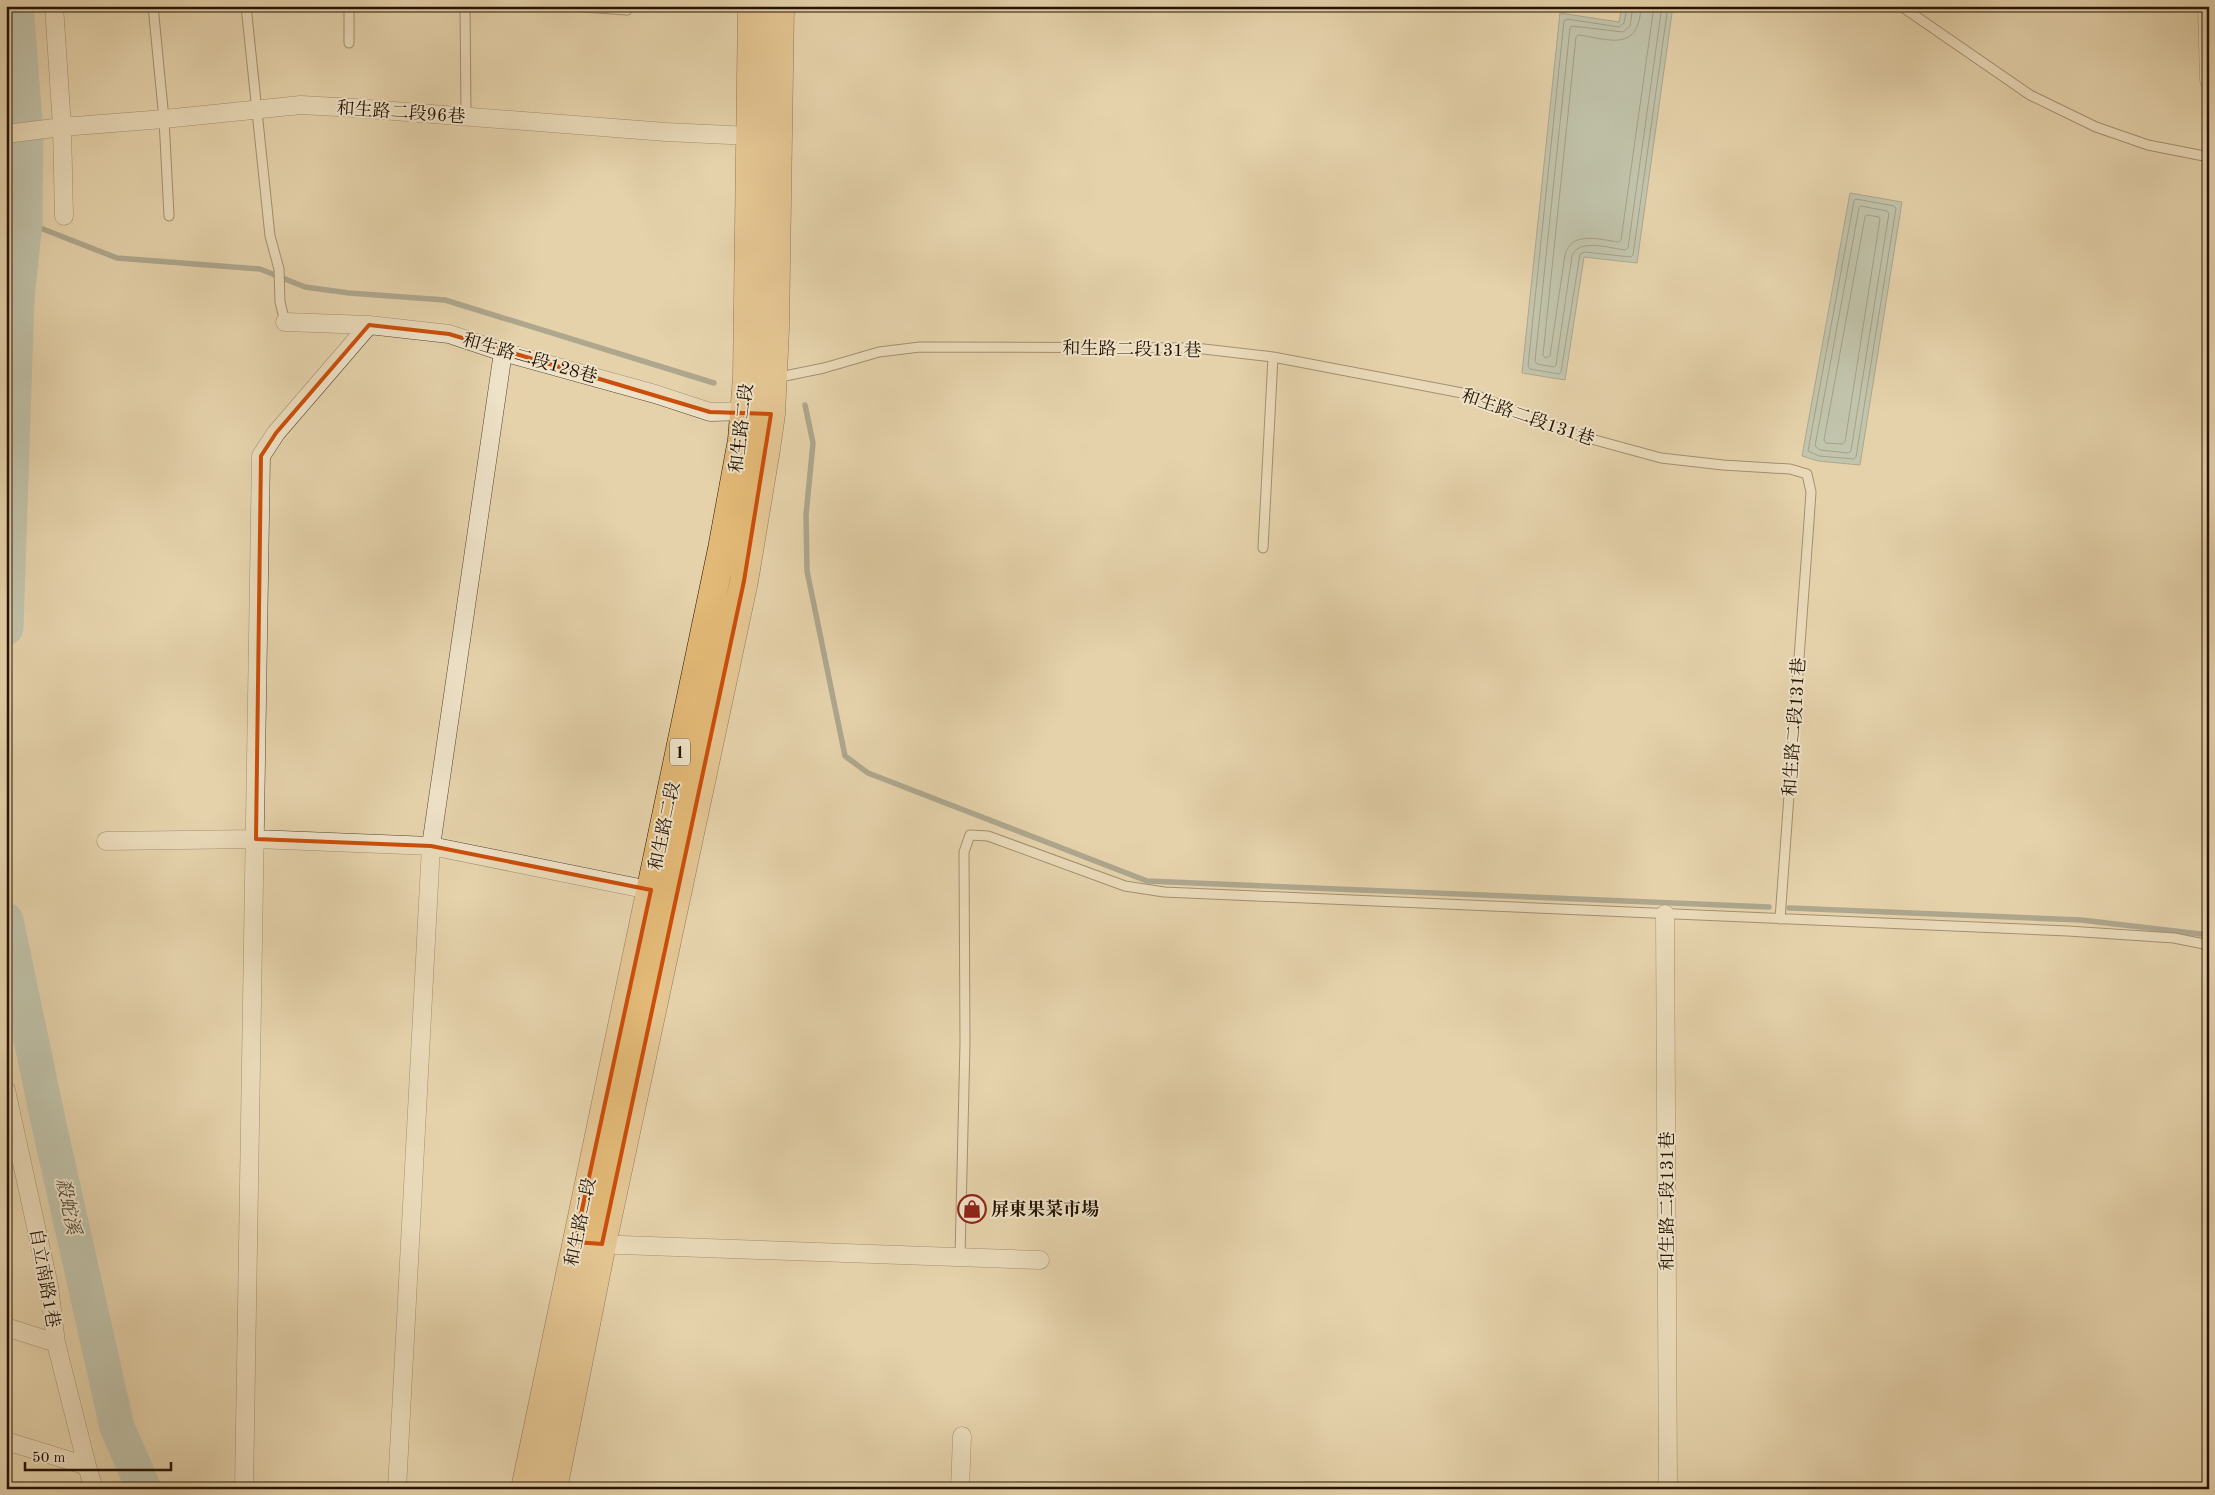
<svg xmlns="http://www.w3.org/2000/svg" width="2215" height="1495" font-family="'Old Standard TT','Noto Serif TC',serif">
	<style>
		.water { fill: #98b6b0; stroke: #6a746a }
		.lines { fill: none; stroke-linecap: round; stroke-linejoin: round }
		.shore { stroke: #5e6458; stroke-width: 1 }
		.stream { stroke: #6a746a; stroke-width: 5.5 }
		.river { stroke: #98b6b0; stroke-width: 35 }
		.service-casing { stroke: #54422b; stroke-width: 11 }
		.minor-casing { stroke: #54422b; stroke-width: 19 }
		.primary-casing { stroke: #241200; stroke-width: 29 }
		.service { stroke: #eee2c8; stroke-width: 9 }
		.minor { stroke: #eee2c8; stroke-width: 18 }
		.primary { stroke: #e2b976; stroke-width: 28 }
		.marked { fill: none; stroke: #cb4e0a; stroke-width: 4; stroke-linejoin: round }
		.labels { text-anchor: middle; stroke-width: 4; stroke-linejoin: round; paint-order: stroke }
		.shield { fill: #eee2c8; stroke: #61503c; stroke-width: 1 }
		.shield-label { font-size: 16px; font-weight: bold; fill: #241200 }
		.street-label { font-size: 18px; fill: #241200; stroke: #eee2c8 }
		.poi-label { font-size: 18px; font-weight: bold; fill: #241200; stroke: #eee2c8; text-anchor: start }
		.water-label { font-size: 19px; font-style: italic; fill: #4d4b3e; stroke: #eee2c8 }
	</style>
	<rect width="100%" height="100%" fill="#e5d2ab"/>
	<filter id="stains"><feTurbulence type="fractalNoise" baseFrequency=".004" numOctaves="4"/><feColorMatrix values="0 0 0 0 .2 0 0 0 0 .09 0 0 0 0 .02 0 0 0 .5 -.17"/></filter>
	<radialGradient id="worn" r=".72"><stop offset=".6" stop-color="#630" stop-opacity="0"/><stop offset="1" stop-color="#630" stop-opacity=".3"/></radialGradient>
	<!-- water -->
	<path class="water" d="M1622,6H1673L1637,263L1584,257L1565,380L1522,373L1560,13L1619,22Z
		M1850,193L1902,202L1860,465L1818,461L1802,456Z"/>
	<g class="lines">
		<!-- shore -->
		<path class="shore" d="M1627,6L1624,23L1619,27L1567,19L1564,21L1528,366L1530,369L1559,374L1561,372L1580,254L1585,252L1631,257L1633,255L1668,6
			M1633,6L1630,26L1623,32L1572,26L1570,28L1535,361L1537,364L1554,367L1556,365L1572,256C1578,238 1610,248 1625,250L1628,248L1662,6
			M1641,6C1639,52 1611,40 1579,35L1576,37L1543,355L1545,358L1550,356L1565,255C1571,230 1600,240 1619,242L1621,240L1654,6
			M1856,199L1894,206L1896,208L1856,457L1854,459L1819,456L1808,451L1854,201Z
			M1861,206L1887,211L1889,213L1851,451L1848,453L1820,450L1815,446L1859,208Z
			M1867,215L1879,217L1880,219L1845,442L1842,444L1826,443L1824,440L1865,217Z"/>
		<!-- stream -->
		<path class="stream" d="M25,222L117,258L260,269L305,287L349,293L445,300L714,383
			M805,405L813,443L806,515L807,571L845,756L868,773L1147,881L1769,907
			M1789,908L2081,920L2209,935"/>
		<!-- river -->
		<path class="river" d="M6,628L17,298L25,222L26,134L16,6
			M6,920L49,1125L117,1427L144,1489"/>
		<defs>
			<path id="service" d="M153,6L164,119L169,216
				M246,6L270,236L279,269L280,302L285,322
				M465,6L466,116
				M568,6L627,10
				M1901,6L2030,95L2096,127L2148,145L2209,157
				M349,43V6
				M775,378L824,368L879,352L920,347L1195,348L1273,357L1478,396L1573,434L1661,458L1723,465L1790,469L1807,474L1811,492L1809,521L1780,919
				M1263,548L1273,357
				M960,1257L965,1043L964,852L970,835L988,836L1125,886L1164,892L2068,931L2174,938L2209,945"/>
			<path id="minor" d="M54,6L62,127L64,216
				M2207,6L2209,80
				M6,134L62,127L164,119L301,105L355,108L666,132L751,136
				M285,322L369,325L449,334L503,352L655,394L710,412L753,411
				M106,841L256,839L431,846L659,892
				M1665,914L1668,1489
				M6,1090L49,1286L56,1343L87,1466L94,1489
				M593,1244L1040,1260
				M6,1327L56,1343
				M6,1441L87,1466
				M244,1489L261,456L276,433L369,325
				M397,1489L431,846L503,352
				M960,1489L962,1436"/>
			<path id="primary" d="M525,1489L722,549L742,440L747,378L752,6
				M553,1489L602,1244L744,581L766,449L771,414L775,329L780,6"/>
		</defs>
		<!-- service casing -->
		<use href="#service" class="service-casing"/>
		<!-- minor casing -->
		<use href="#minor" class="minor-casing"/>
		<!-- primary casing -->
		<use href="#primary" class="primary-casing"/>
		<!-- service -->
		<use href="#service" class="service"/>
		<!-- minor -->
		<use href="#minor" class="minor"/>
		<!-- primary -->
		<use href="#primary" class="primary"/>
	</g>
	<!-- marked area -->
	<path d="M0 0H2215V1495H0ZM369,325L449,334L710,412L771,414L744,581L602,1244L575,1242L651,890L431,846L256,839L261,456L276,433Z" fill="#e5d2ab" fill-opacity=".55" fill-rule="evenodd"/>
	<path class="marked" d="M369,325L449,334L710,412L771,414L744,581L602,1244L575,1242L651,890L431,846L256,839L261,456L276,433Z"/>
	<!-- icons -->
	<defs>
		<symbol id="shop-ring" viewBox="-11 -11 22 22"><circle r="9.5" fill="#eee2c8" stroke="#8f2418" stroke-width="1.5"/><path d="M-5-2.5h2.3a2.7 3.5 0 0 1 5.4 0H5L5.5 6h-11ZM-1.5-2.5h3a1.5 2.3 0 0 0-3 0Z" fill="#8f2418"/></symbol>
	</defs>
	<g fill-rule="evenodd">
		<use href="#shop-ring" x="956" y="1193" width="32" height="32"/>
	</g>
	<g class="labels">
		<!-- shield labels -->
		<rect class="shield" x="670" y="738.5" width="20" height="27" rx="4"/>
		<g class="shield-label">
			<text x="680" y="758">1</text>
		</g>
		<!-- street labels -->
		<g class="street-label">
			<text transform="translate(401 112) rotate(4)" y="6">和生路二段96巷</text>
			<text transform="translate(1132 349) rotate(1)" y="6">和生路二段131巷</text>
			<text transform="translate(530 358) rotate(16)" y="6">和生路二段128巷</text>
			<text transform="translate(1528 417) rotate(19)" y="6">和生路二段131巷</text>
			<text transform="translate(741 428) rotate(-83)" y="6">和生路二段</text>
			<text transform="translate(1794 727) rotate(-86)" y="6">和生路二段131巷</text>
			<text transform="translate(664 826) rotate(-78)" y="6">和生路二段</text>
			<text transform="translate(1667 1201) rotate(-90)" y="6">和生路二段131巷</text>
			<text transform="translate(580 1222) rotate(-78)" y="6">和生路二段</text>
			<text transform="translate(45 1278) rotate(80)" y="6">自立南路1巷</text>
		</g>
		<!-- poi labels -->
		<g class="poi-label">
			<text x="991" y="1215">屏東果菜市場</text>
		</g>
		<!-- water labels -->
		<g class="water-label">
			<text transform="translate(69 1206) rotate(78)" y="7">殺蛇溪</text>
		</g>
	</g>
	<!-- margin -->
	<rect width="2215" height="1495" fill="none" stroke="#e5d2ab" stroke-width="25"/>
	<rect x="8" y="8" width="2200" height="1480" fill="none" stroke="#241200" stroke-width="2.5"/>
	<rect x="12" y="12" width="2190" height="1470" fill="none" stroke="#241200"/>
	<!-- scale -->
	<path d="M25 1462v8h146v-8" fill="none" stroke="#241200" stroke-width="2.5"/>
	<text x="32" y="1462" font-size="15" fill="#241200" stroke="#eee2c8" stroke-width="4" paint-order="stroke">50 m</text>
	<rect width="100%" height="100%" filter="url(#stains)"/>
	<rect width="100%" height="100%" fill="url(#worn)"/>
</svg>
